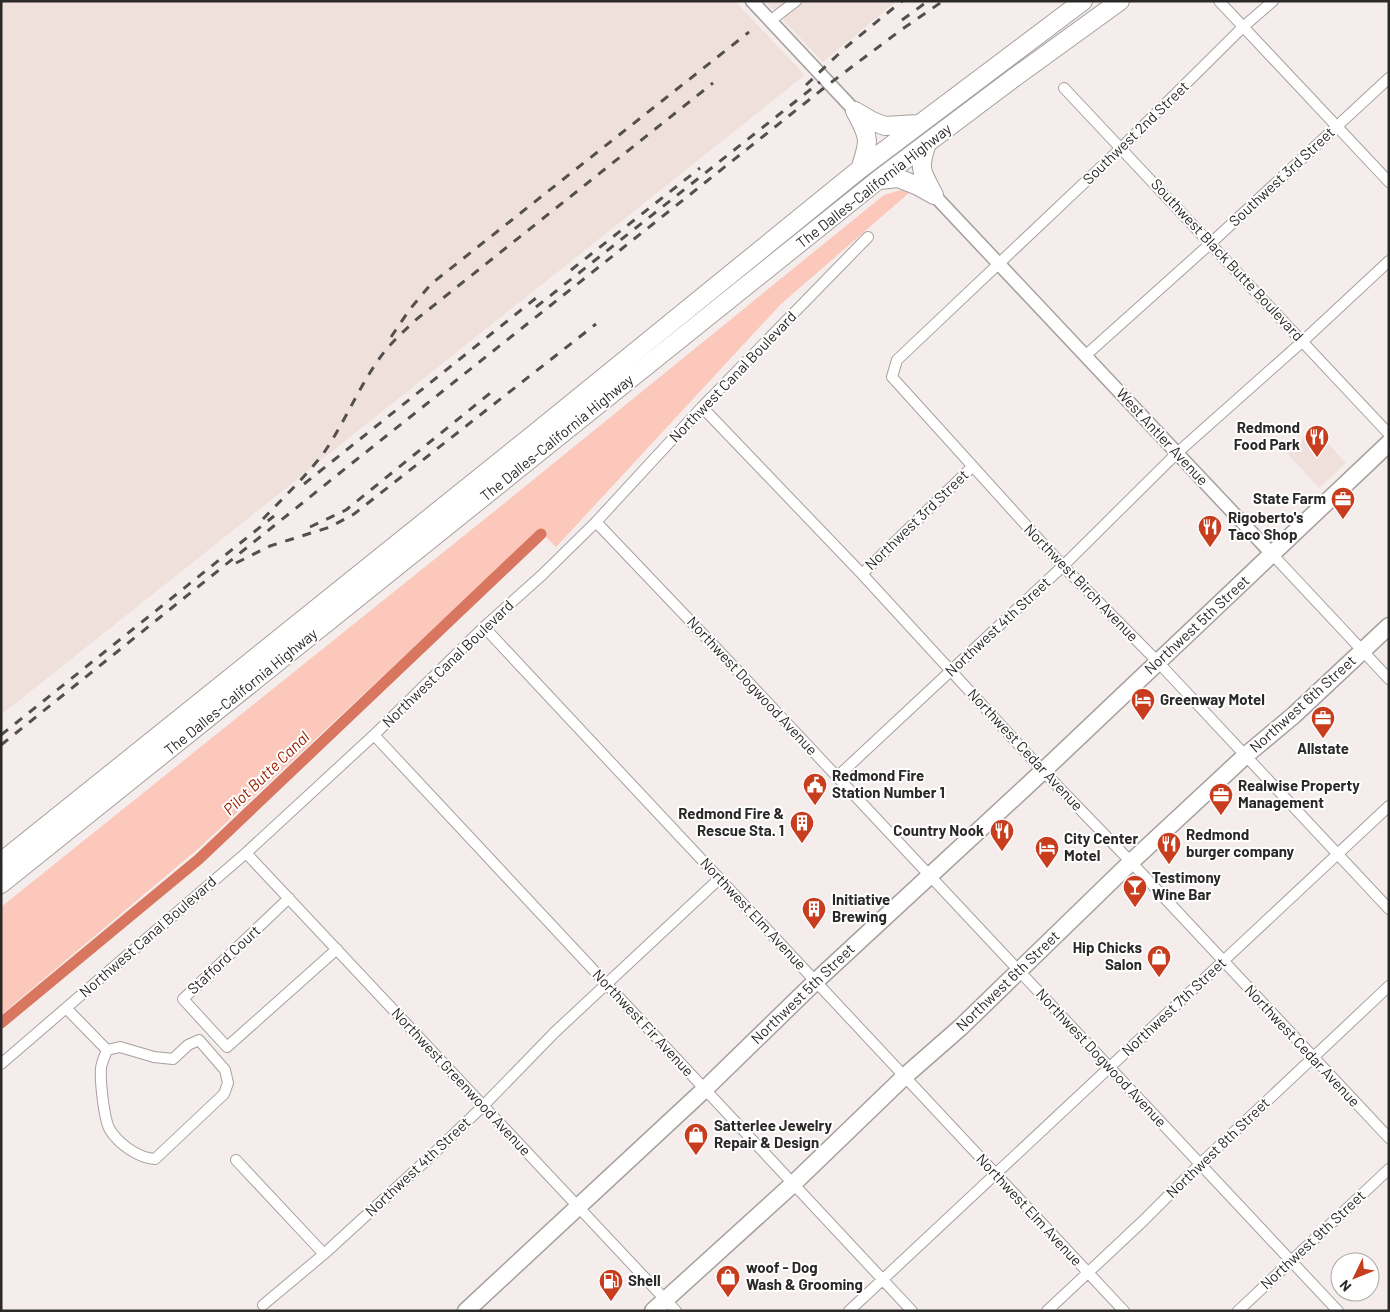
<svg xmlns="http://www.w3.org/2000/svg" width="1390" height="1312" font-family="Barlow,sans-serif">
	<style>
		.built { fill: #f0e0dc }
		.green { fill: #fbc8bb }
		.lines { fill: none; stroke-linecap: round; stroke-linejoin: round }
		.canal { stroke: #d87660; stroke-width: 11 }
		.minor-casing { stroke: #a6a09e; stroke-width: 12 }
		.tertiary-casing { stroke: #a6a09e; stroke-width: 15 }
		.primary-casing { stroke: #a6a09e; stroke-width: 19 }
		.trunk-casing { stroke: #a6a09e; stroke-width: 20 }
		.minor { stroke: #fff; stroke-width: 10 }
		.tertiary { stroke: #fff; stroke-width: 12 }
		.primary { stroke: #fff; stroke-width: 16 }
		.trunk { stroke: #fff; stroke-width: 18 }
		.rail { stroke: #524f4e; stroke-width: 3; stroke-dasharray: 9 9; stroke-linecap: butt }
		.labels { text-anchor: middle; stroke-width: 4; stroke-linejoin: round; paint-order: stroke }
		.street-label { font-size: 15px; fill: #2b2828; stroke: #fff }
		.poi-label { font-size: 15px; font-weight: bold; fill: #2b2828; stroke: #fff; text-anchor: start }
		.water-label { font-size: 16px; font-style: italic; fill: #952000; stroke: #fff }
	</style>
	<rect width="100%" height="100%" fill="#f4edeb"/>
	<!-- built -->
	<path class="built" d="M1,1H735L805,75L1,715Z
		M765,1H897L823,62Z
		M1314,428L1346,463L1319,488L1287,453Z"/>
	<!-- green -->
	<path class="green" d="M901,190L910,192L781,304L556,547L539,530L199,848L1,1015V907L501,506L884,195Z"/>
	<g class="lines">
		<!-- canal -->
		<path class="canal" d="M1,1023L199,859L541,534"/>
		<defs>
			<path id="minor" d="M1219,1L1389,182
				M1273,1L1243,27L1121,148L897,360L892,377L1063,566L1157,661L1389,909
				M770,21L796,1
				M1064,88L1389,434
				M1086,355L1211,243L1389,78
				M702,407L862,574L1043,771L1131,862L1389,1138
				M596,522L737,670L1338,1311
				M1272,554L1389,679
				M862,574L972,467
				M484,627L1124,1311
				M374,735L912,1311
				M837,777L1063,566L1177,453L1303,341L1389,261
				M246,853L676,1311
				M289,898L183,999L227,1047L337,949
				M66,1008L107,1050C105,1056 101,1063 101,1069C100,1081 104,1120 110,1130C119,1144 138,1158 155,1159L224,1094L228,1083L225,1070L199,1040L188,1045L173,1059L154,1057L120,1047L107,1050
				M1,1064L246,853L374,735L484,627L542,575L596,522L702,407L868,237
				M236,1160L324,1254
				M263,1305L324,1254L431,1156L483,1106L555,1032L719,879
				M849,1311L1389,806
				M1047,1311L1143,1221L1200,1164L1389,986
				M1238,1311L1389,1169"/>
			<path id="tertiary" d="M752,1L855,111
				M934,195L1272,554"/>
			<path id="primary" d="M466,1311L705,1089L816,981L1043,771L1389,443
				M653,1311L793,1184L905,1076L961,1027L1131,862L1245,756L1294,715L1389,626"/>
			<path id="trunk" d="M855,111L872,121L885,126L918,124
				M855,111C870,138 870,141 860,169
				M927,143C918,170 921,170 934,195
				M879,180L898,178L918,186L934,195
				M1,862L534,434L860,169L1083,1
				M1,884L878,180L1015,77L1120,1"/>
		</defs>
		<!-- minor casing -->
		<use href="#minor" class="minor-casing"/>
		<!-- tertiary casing -->
		<use href="#tertiary" class="tertiary-casing"/>
		<!-- primary casing -->
		<use href="#primary" class="primary-casing"/>
		<!-- trunk casing -->
		<use href="#trunk" class="trunk-casing"/>
		<!-- minor -->
		<use href="#minor" class="minor"/>
		<!-- tertiary -->
		<use href="#tertiary" class="tertiary"/>
		<!-- primary -->
		<use href="#primary" class="primary"/>
		<!-- trunk -->
		<use href="#trunk" class="trunk"/>
		<!-- rail -->
		<path class="rail" d="M902,20L928,1
			M806,85L846,47L902,1
			M571,270L700,168
			M536,307L820,82
			M391,337L410,309L431,284L749,32
			M304,484L541,294
			M263,519C283,498 305,477 323,454C346,421 360,383 385,351C395,339 406,329 418,318L713,83
			M310,527L346,510L494,390
			M236,563L270,546L330,527L354,514L596,324
			M1,735L274,516
			M1,745L346,468L829,84L901,30L943,1"/>
	</g>
	<!-- icons -->
	<defs>
		<symbol id="restaurant-pin" viewBox="-11 -11 22 30"><path d="M0 17L-7.5 6A9.5 9.5 0 1 1 7.5 6Z" fill="#c73d1d" stroke="#fff"/><path d="M-5-6h1v4h1v-4h1v4h1v-4h1v5L-1.5 .5V6h-2V.5L-5-1ZM5-6V6H3V1.5H1.5Q1.5-4 5-6Z" fill="#fff"/></symbol>
		<symbol id="office-pin" viewBox="-11 -11 22 30"><path d="M0 17L-7.5 6A9.5 9.5 0 1 1 7.5 6Z" fill="#c73d1d" stroke="#fff"/><path d="M-6-3h4V-5.5h4V-3h4V5H-6ZM-1-4.5V-3h2v-1.5ZM-6 0V1H6V0Z" fill="#fff"/></symbol>
		<symbol id="hotel-pin" viewBox="-11 -11 22 30"><path d="M0 17L-7.5 6A9.5 9.5 0 1 1 7.5 6Z" fill="#c73d1d" stroke="#fff"/><path d="M-6-4.5h1.5V1H6V5H4.5V3h-9V5H-6ZM-4 0a1.8 1.8 0 1 1 3.6 0ZM.5 0V-2.5h3Q6-2.5 6 0Z" fill="#fff"/></symbol>
		<symbol id="civic-pin" viewBox="-11 -11 22 30"><path d="M0 17L-7.5 6A9.5 9.5 0 1 1 7.5 6Z" fill="#c73d1d" stroke="#fff"/><path d="M-.6-6.5H3V-4.5H.6V-3L4-1V1h2V6H-6V1h2V-1L-.6-3ZM-1.2 2.5V6h2.4V2.5Z" fill="#fff"/></symbol>
		<symbol id="building-pin" viewBox="-11 -11 22 30"><path d="M0 17L-7.5 6A9.5 9.5 0 1 1 7.5 6Z" fill="#c73d1d" stroke="#fff"/><path d="M-4-6H4V6H1V3H-1V6H-4ZM-2.5-4.3h1.7v1.8h-1.7ZM.8-4.3h1.7v1.8H.8ZM-2.5-1h1.7V.8h-1.7ZM.8-1h1.7V.8H.8Z" fill="#fff"/></symbol>
		<symbol id="bar-pin" viewBox="-11 -11 22 30"><path d="M0 17L-7.5 6A9.5 9.5 0 1 1 7.5 6Z" fill="#c73d1d" stroke="#fff"/><path d="M-6-5H6L.8 .8V4.5H3.5V6h-7V4.5H-.8V.8Z" fill="#fff"/></symbol>
		<symbol id="shop-pin" viewBox="-11 -11 22 30"><path d="M0 17L-7.5 6A9.5 9.5 0 1 1 7.5 6Z" fill="#c73d1d" stroke="#fff"/><path d="M-5-2.5h2.3a2.7 3.5 0 0 1 5.4 0H5L5.5 6h-11ZM-1.5-2.5h3a1.5 2.3 0 0 0-3 0Z" fill="#fff"/></symbol>
		<symbol id="fuel-pin" viewBox="-11 -11 22 30"><path d="M0 17L-7.5 6A9.5 9.5 0 1 1 7.5 6Z" fill="#c73d1d" stroke="#fff"/><path d="M-5.5-6h7V0h2V4h1.3V-2.5L3-4.5l.8-.8L6-3V5H2.5V1h-1V6h-7ZM-4.2-4.7v3.2H.2V-4.7Z" fill="#fff"/></symbol>
	</defs>
	<g fill-rule="evenodd">
		<use href="#restaurant-pin" x="1303" y="423" width="28" height="38"/>
		<use href="#office-pin" x="1329" y="485" width="28" height="38"/>
		<use href="#restaurant-pin" x="1196" y="513" width="28" height="38"/>
		<use href="#hotel-pin" x="1129" y="686" width="28" height="38"/>
		<use href="#office-pin" x="1309" y="704" width="28" height="38"/>
		<use href="#civic-pin" x="801" y="771" width="28" height="38"/>
		<use href="#office-pin" x="1207" y="781" width="28" height="38"/>
		<use href="#building-pin" x="788" y="809" width="28" height="38"/>
		<use href="#restaurant-pin" x="988" y="817" width="28" height="38"/>
		<use href="#restaurant-pin" x="1155" y="830" width="28" height="38"/>
		<use href="#hotel-pin" x="1033" y="834" width="28" height="38"/>
		<use href="#bar-pin" x="1121" y="873" width="28" height="38"/>
		<use href="#building-pin" x="800" y="895" width="28" height="38"/>
		<use href="#shop-pin" x="1145" y="943" width="28" height="38"/>
		<use href="#shop-pin" x="682" y="1121" width="28" height="38"/>
		<use href="#shop-pin" x="714" y="1263" width="28" height="38"/>
		<use href="#fuel-pin" x="597" y="1267" width="28" height="38"/>
	</g>
	<g class="labels">
		<!-- street labels -->
		<g class="street-label">
			<text transform="translate(1136 133) rotate(-44)" y="5">Southwest 2nd Street</text>
			<text transform="translate(1282 177) rotate(-43)" y="5">Southwest 3rd Street</text>
			<text transform="translate(874 186) rotate(-38)" y="5">The Dalles-California Highway</text>
			<text transform="translate(1227 260) rotate(47)" y="5">Southwest Black Butte Boulevard</text>
			<text transform="translate(733 377) rotate(-46)" y="5">Northwest Canal Boulevard</text>
			<text transform="translate(1162 437) rotate(47)" y="5">West Antler Avenue</text>
			<text transform="translate(557 438) rotate(-39)" y="5">The Dalles-California Highway</text>
			<text transform="translate(917 520) rotate(-44)" y="5">Northwest 3rd Street</text>
			<text transform="translate(1081 583) rotate(46)" y="5">Northwest Birch Avenue</text>
			<text transform="translate(1197 625) rotate(-43)" y="5">Northwest 5th Street</text>
			<text transform="translate(998 627) rotate(-43)" y="5">Northwest 4th Street</text>
			<text transform="translate(448 664) rotate(-44)" y="5">Northwest Canal Boulevard</text>
			<text transform="translate(752 686) rotate(47)" y="5">Northwest Dogwood Avenue</text>
			<text transform="translate(241 692) rotate(-39)" y="5">The Dalles-California Highway</text>
			<text transform="translate(1303 704) rotate(-42)" y="5">Northwest 6th Street</text>
			<text transform="translate(1025 750) rotate(47)" y="5">Northwest Cedar Avenue</text>
			<text transform="translate(753 914) rotate(47)" y="5">Northwest Elm Avenue</text>
			<text transform="translate(148 937) rotate(-41)" y="5">Northwest Canal Boulevard</text>
			<text transform="translate(224 960) rotate(-43)" y="5">Stafford Court</text>
			<text transform="translate(1008 981) rotate(-44)" y="5">Northwest 6th Street</text>
			<text transform="translate(803 994) rotate(-44)" y="5">Northwest 5th Street</text>
			<text transform="translate(1174 1007) rotate(-43)" y="5">Northwest 7th Street</text>
			<text transform="translate(643 1023) rotate(47)" y="5">Northwest Fir Avenue</text>
			<text transform="translate(1302 1046) rotate(47)" y="5">Northwest Cedar Avenue</text>
			<text transform="translate(1101 1058) rotate(47)" y="5">Northwest Dogwood Avenue</text>
			<text transform="translate(461 1082) rotate(47)" y="5">Northwest Greenwood Avenue</text>
			<text transform="translate(1218 1148) rotate(-44)" y="5">Northwest 8th Street</text>
			<text transform="translate(418 1167) rotate(-43)" y="5">Northwest 4th Street</text>
			<text transform="translate(1029 1210) rotate(47)" y="5">Northwest Elm Avenue</text>
			<text transform="translate(1313 1240) rotate(-43)" y="5">Northwest 9th Street</text>
		</g>
		<!-- poi labels -->
		<g class="poi-label">
			<text x="1300" y="433" text-anchor="end">Redmond<tspan x="1300" dy="17">Food Park</tspan></text>
			<text x="1326" y="504" text-anchor="end">State Farm</text>
			<text x="1228" y="523">Rigoberto's<tspan x="1228" dy="17">Taco Shop</tspan></text>
			<text x="1160" y="705">Greenway Motel</text>
			<text x="1323" y="754" text-anchor="middle">Allstate</text>
			<text x="832" y="781">Redmond Fire<tspan x="832" dy="17">Station Number 1</tspan></text>
			<text x="1238" y="791">Realwise Property<tspan x="1238" dy="17">Management</tspan></text>
			<text x="784" y="819" text-anchor="end">Redmond Fire &amp;<tspan x="784" dy="17">Rescue Sta. 1</tspan></text>
			<text x="984" y="836" text-anchor="end">Country Nook</text>
			<text x="1186" y="840">Redmond<tspan x="1186" dy="17">burger company</tspan></text>
			<text x="1064" y="844">City Center<tspan x="1064" dy="17">Motel</tspan></text>
			<text x="1152" y="883">Testimony<tspan x="1152" dy="17">Wine Bar</tspan></text>
			<text x="832" y="905">Initiative<tspan x="832" dy="17">Brewing</tspan></text>
			<text x="1142" y="953" text-anchor="end">Hip Chicks<tspan x="1142" dy="17">Salon</tspan></text>
			<text x="714" y="1131">Satterlee Jewelry<tspan x="714" dy="17">Repair &amp; Design</tspan></text>
			<text x="746" y="1273">woof - Dog<tspan x="746" dy="17">Wash &amp; Grooming</tspan></text>
			<text x="628" y="1286">Shell</text>
		</g>
		<!-- water labels -->
		<g class="water-label">
			<text transform="translate(266 773) rotate(-44)" y="6">Pilot Butte Canal</text>
		</g>
	</g>
	<!-- border -->
	<rect width="1390" height="1312" fill="none" stroke="#2b2828" stroke-width="5"/>
	<!-- north arrow -->
	<g transform="translate(1355 1277) rotate(227)"><circle r="24" fill="#ffffff" stroke="#aaa9a9"/>
	<path d="M0-4L9 19L0 12L-9 19Z" fill="#c73d1d"/>
	<text y="-8" font-size="14" font-weight="bold" text-anchor="middle" fill="#2b2828">N</text>
	</g>
</svg>
